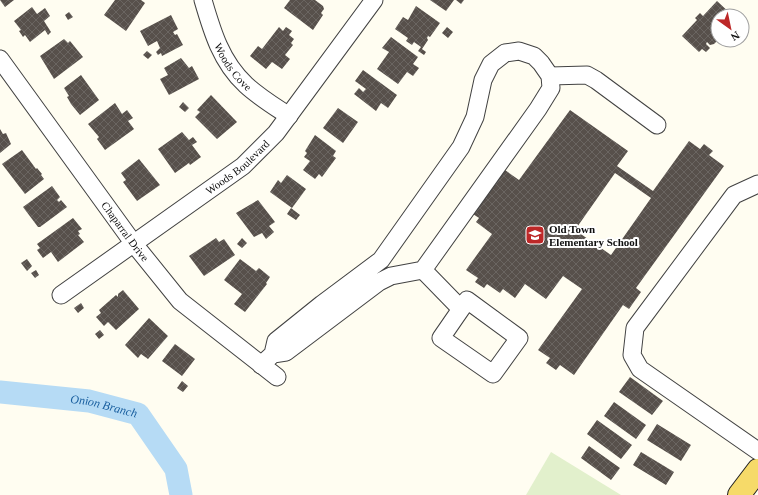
<svg xmlns="http://www.w3.org/2000/svg" width="758" height="495" font-family="Georgia,serif">
	<style>
		.pitch { fill: #e2f0cc }
		.lines { fill: none; stroke-linecap: round; stroke-linejoin: round }
		.river { stroke: #b6dbf5; stroke-width: 23 }
		.building { fill: url(#building-cross-hatch); fill-rule: evenodd }
		.minor-casing { stroke: #424242; stroke-width: 19 }
		.major-casing { stroke: #202020; stroke-width: 24 }
		.minor { stroke: #fff; stroke-width: 17 }
		.major { stroke: #f6da69; stroke-width: 22 }
		.labels { text-anchor: middle; stroke-width: 4; stroke-linejoin: round; paint-order: stroke }
		.street-label { font-size: 11px; fill: #0f0f0f; stroke: #fff }
		.poi-label { font-size: 11px; font-weight: bold; fill: #0f0f0f; stroke: #fff; text-anchor: start }
		.water-label { font-size: 12px; font-style: italic; fill: #195f9f; stroke: #fff }
	</style>
	<defs>
		<pattern id="building-cross-hatch" width="8" height="8" patternUnits="userSpaceOnUse"><rect width="8" height="8" fill="#57504b"/><path d="M0 0l8 8M0 8l8-8" fill="none" stroke="#6a6561"/></pattern>
	</defs>
	<rect width="100%" height="100%" fill="#fffdf1"/>
	<!-- pitch -->
	<path class="pitch" d="M551,452L621,495H526Z"/>
	<g class="lines">
		<!-- river -->
		<path class="river" id="s1" d="M0,392L89,401L138,414L176,469L181,495"/>
	</g>
	<!-- building -->
	<path class="building" d="M0,0H14L5,7Z
		M115,0H141L145,3L126,31L104,15Z
		M290,0H315L323,6L324,9L321,13L323,15L313,30L284,8Z
		M430,0H454L446,11Z
		M456,0H464L461,4Z
		M717,1L733,16H718V40L714,44L710,45L707,42L706,44L710,48L706,52L702,49L699,52L682,36L697,20L695,18L700,13L703,16Z
		M416,6L440,23L430,37L428,36L427,38L428,40L422,49L426,52L424,55L418,51L421,47L414,42L412,45L406,41L408,38L395,29L403,17L408,20Z
		M32,7L37,14L45,8L50,16L44,21L51,32L48,35L45,30L30,42L25,35L23,37L19,31L21,30L14,21Z
		M69,12L73,17L68,20L65,15Z
		M171,15L178,29L173,32L175,35L177,34L183,45L162,56L161,53L158,55L156,52L160,48L157,41L148,46L140,31Z
		M279,27L283,31L286,27L292,31L289,35L294,39L291,43L293,45L285,55L290,59L282,69L272,62L266,69L250,56L258,46L262,49Z
		M447,27L453,32L448,38L442,33Z
		M391,37L418,57L413,64L419,68L413,76L407,72L398,84L377,69L389,52L382,48Z
		M64,39L68,43L70,41L83,57L54,79L40,56Z
		M147,51L152,55L148,59L143,55Z
		M181,58L189,68L192,66L199,79L169,95L160,79L168,75L164,68Z
		M363,70L397,95L388,108L381,103L376,111L354,94L359,88L363,92L366,89L355,81Z
		M81,75L99,100L80,115L71,104L67,97L69,96L64,88Z
		M211,95L237,122L217,139L195,117L200,112L197,110Z
		M183,102L189,108L185,112L179,107Z
		M115,103L122,114L127,110L133,118L128,121L134,129L105,150L97,139L99,137L88,124Z
		M338,108L358,122L343,143L323,128Z
		M570,110L628,151L617,166L653,191L689,141L700,149L704,144L713,151L709,155L724,166L636,288L641,292L629,309L623,305L574,375L560,365L556,370L546,363L550,358L538,350L582,289L563,276L546,299L525,284L515,298L503,289L500,293L487,284L484,288L475,282L478,278L466,270L492,234L476,222L479,218L473,214L505,170L519,180ZM615,173L651,198L611,255L575,230Z
		M0,129L3,134L6,133L11,144L0,153Z
		M182,132L189,140L193,137L197,142L192,145L201,157L190,165L189,163L175,173L158,149Z
		M315,135L336,151L333,156L336,158L322,177L319,174L315,179L303,170L310,161L304,157L307,153L305,151Z
		M22,150L36,169L37,168L42,174L41,175L44,179L25,194L2,164Z
		M139,159L160,185L137,201L123,182L126,180L121,173Z
		M287,175L306,189L292,208L270,192L278,180L281,183Z
		M52,186L60,197L57,200L59,202L61,200L67,207L40,227H38L23,207Z
		M258,200L275,222L269,226L274,232L266,239L262,233L254,237L236,213Z
		M291,208L300,215L296,220L287,214Z
		M73,218L82,229L78,231L80,234L78,235L84,242L58,262L51,252L43,258L37,250L40,248L37,244Z
		M216,238L219,242L224,239L235,255L204,276L189,256Z
		M242,238L247,243L242,248L237,244Z
		M27,259L32,266L27,271L21,263Z
		M240,259L256,271L259,268L270,277L266,283L267,284L245,312L234,304L242,294L224,280Z
		M36,270L39,275L35,278L31,273Z
		M123,290L139,309L116,330L108,322L104,326L96,317L101,313L99,310L116,295L118,297V294Z
		M81,303L84,308L78,313L74,308Z
		M149,318L168,336L148,359L141,354L138,358L125,345Z
		M100,330L104,335L99,339L95,334Z
		M175,344L195,359L182,376L162,361Z
		M630,377L663,401L652,415L619,392Z
		M182,381L188,386L183,392L177,388Z
		M614,402L646,425L636,439L604,416Z
		M597,420L632,445L621,459L587,434Z
		M657,424L691,445L681,461L647,440Z
		M589,446L620,468L611,480L581,458Z
		M641,452L674,472L666,485L633,465Z"/>
	<g class="lines">
		<defs>
			<g id="minor">
				<path id="s2" d="M203,0C212,31 221,62 246,85C259,97 274,106 289,116"/>
				<path id="s3" d="M0,59L134,244L180,301L277,377"/>
				<path d="M550,76L587,75L596,80L657,125"/>
				<path d="M758,184L734,195L635,328L632,355L640,369L758,451"/>
				<path d="M423,270L461,309L441,338L493,374L519,338L467,300L461,309"/>
				<path id="s4" d="M61,295L243,166L276,133L374,0"/>
				<path d="M261,365L273,354L286,352L298,343L379,282L391,276L423,270L538,109L551,88L550,76L541,63L534,56L519,51L505,53L491,64L483,80L475,117L461,147L381,260L322,304L276,341L273,354"/>
			</g>
			<path id="major" d="M739,495L758,470"/>
		</defs>
		<!-- minor casing -->
		<use href="#minor" class="minor-casing"/>
		<!-- major casing -->
		<use href="#major" class="major-casing"/>
		<!-- minor -->
		<use href="#minor" class="minor"/>
		<!-- major -->
		<use href="#major" class="major"/>
	</g>
	<!-- icons -->
	<defs>
		<symbol id="school-square" viewBox="-11 -11 22 22"><rect x="-9" y="-9" width="18" height="18" rx="4" fill="#bd2828" stroke="#fff"/><path d="M0-5L7-2L0 1L-7-2ZM-4 1L0 2.5L4 1V4Q0 6-4 4Z" fill="#fff"/></symbol>
	</defs>
	<g fill-rule="evenodd">
		<use href="#school-square" x="524" y="224" width="22" height="22"/>
	</g>
	<g class="labels">
		<!-- street labels -->
		<g class="street-label">
			<text dy="4" stroke="none"><textPath href="#s2" startOffset="74">Woods Cove</textPath></text>
			<text dy="4" stroke="none"><textPath href="#s4" startOffset="218">Woods Boulevard</textPath></text>
			<text dy="4" stroke="none"><textPath href="#s3" startOffset="213">Chaparral Drive</textPath></text>
		</g>
		<!-- poi labels -->
		<g class="poi-label">
			<text x="549" y="233">Old Town<tspan x="549" dy="13">Elementary School</tspan></text>
		</g>
		<!-- water labels -->
		<g class="water-label">
			<text dy="4" stroke="none"><textPath href="#s1" startOffset="105">Onion Branch</textPath></text>
		</g>
	</g>
	<!-- north arrow -->
	<g transform="translate(730 28) rotate(147)"><circle r="19" fill="#ffffff" stroke="#9f9f9f"/>
	<path d="M0-3L7 15L0 10L-7 15Z" fill="#bd2828"/>
	<text y="-6" font-size="11" font-weight="bold" text-anchor="middle" fill="#0f0f0f">N</text>
	</g>
</svg>
